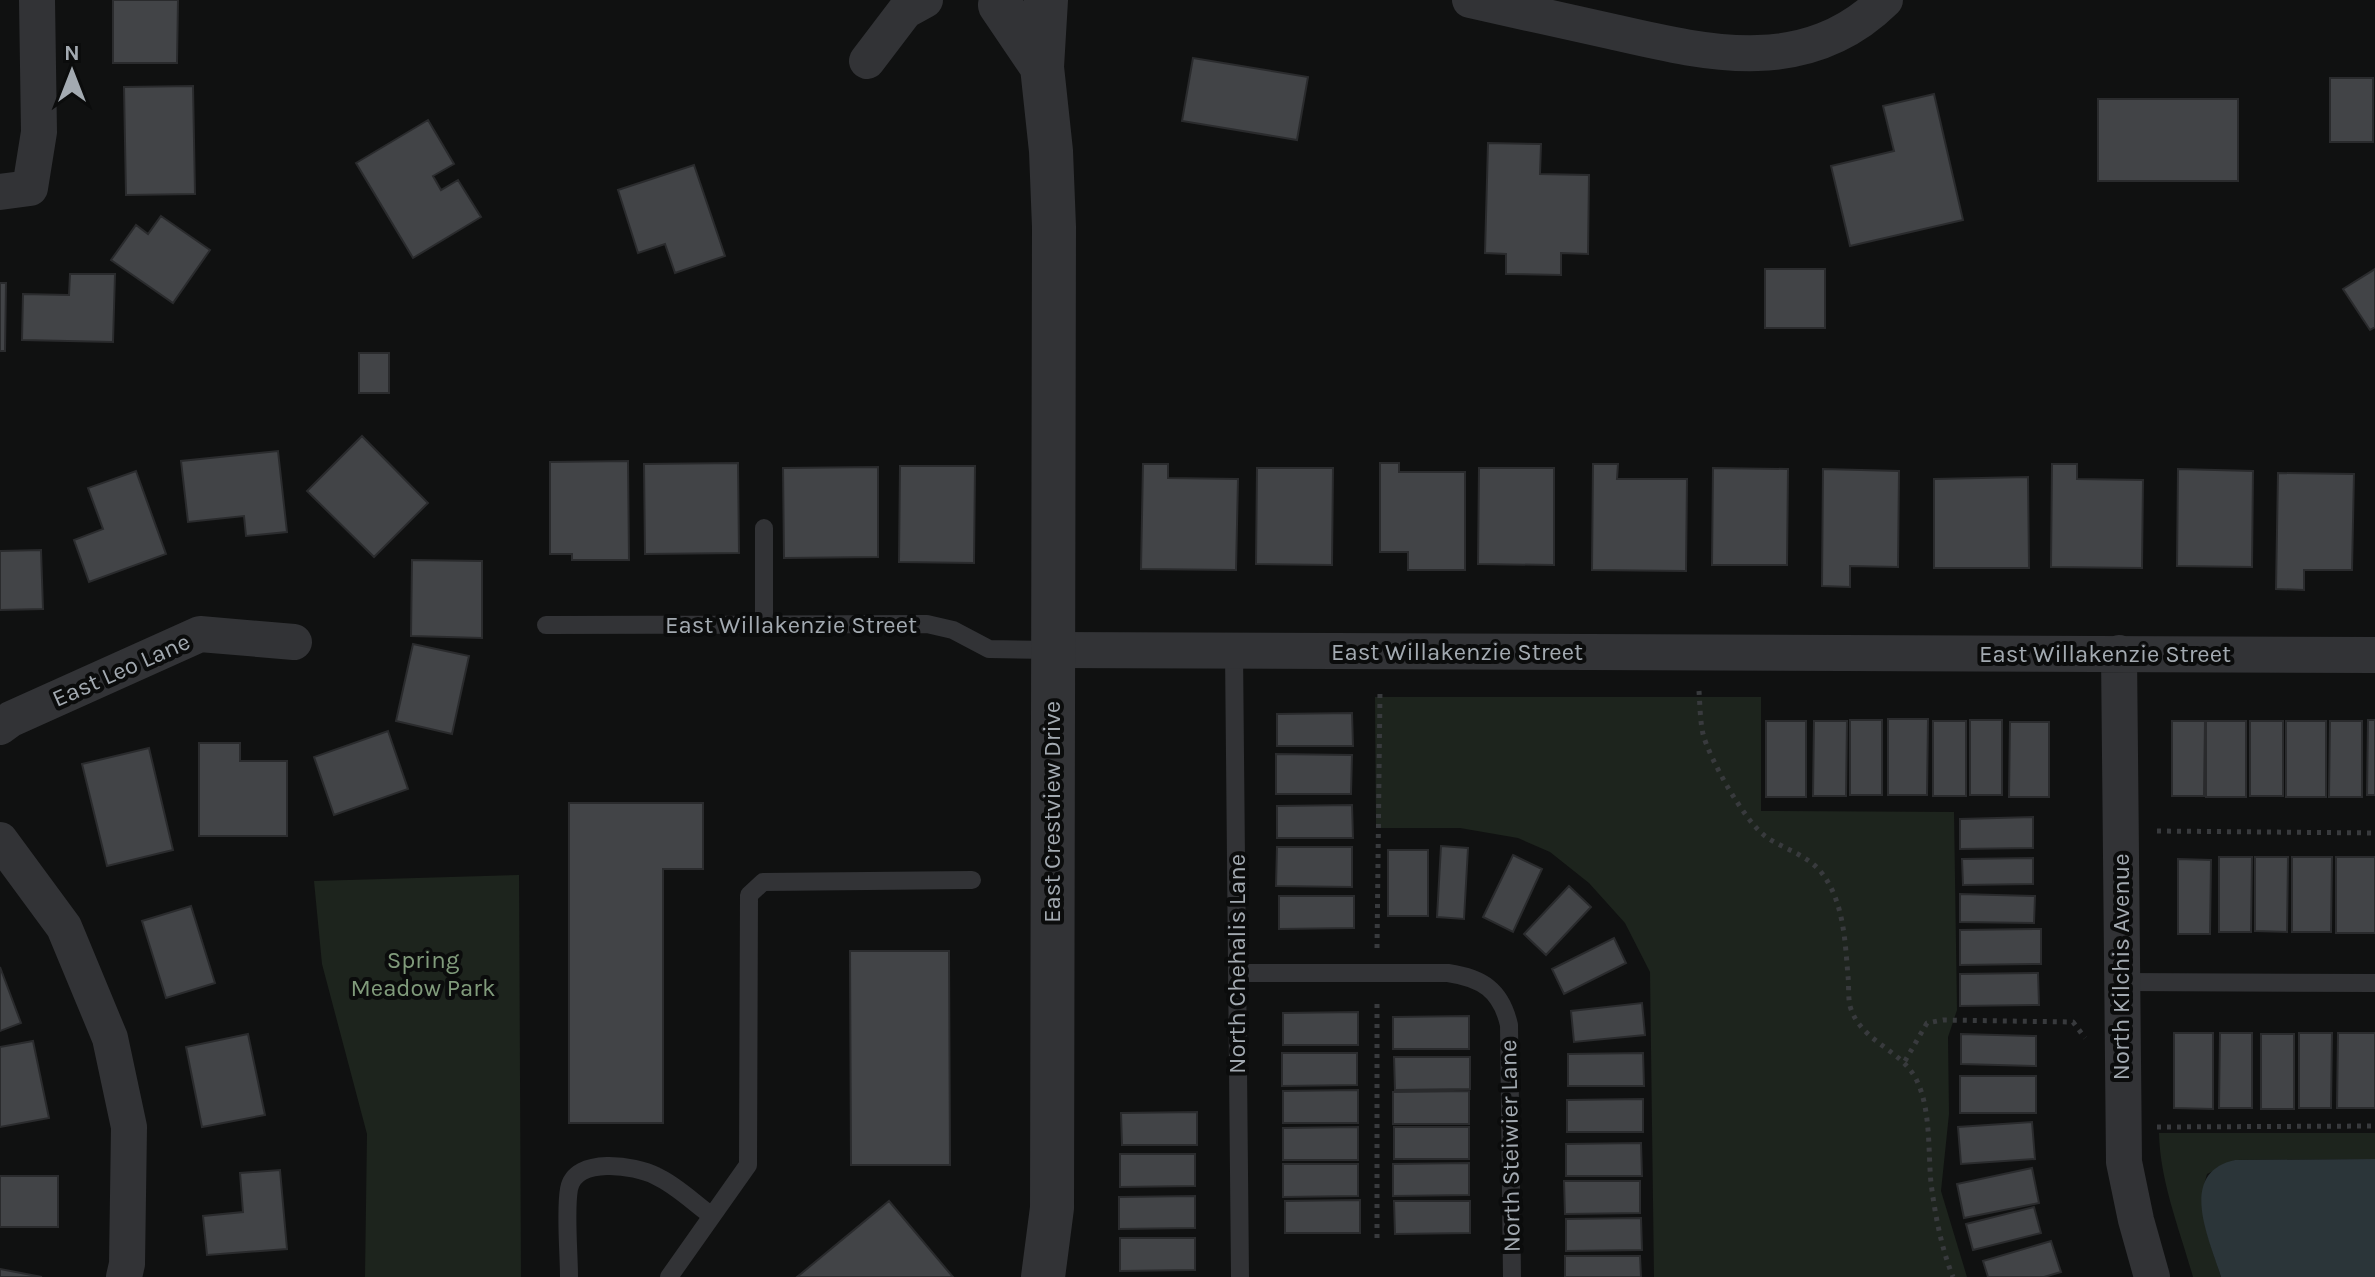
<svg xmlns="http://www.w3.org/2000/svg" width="2375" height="1277" font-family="Karla,sans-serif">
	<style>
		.green { fill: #1d241d }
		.water { fill: #2b3539 }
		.building { fill: #424447; stroke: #2a2b2d; stroke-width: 2 }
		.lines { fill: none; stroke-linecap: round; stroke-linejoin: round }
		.path { stroke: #383a3d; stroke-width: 5; stroke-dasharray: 4 6; stroke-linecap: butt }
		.service { stroke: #323336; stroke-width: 18 }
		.minor { stroke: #323336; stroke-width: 36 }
		.tertiary { stroke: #323336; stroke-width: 44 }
		.labels { text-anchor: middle; stroke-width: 8; stroke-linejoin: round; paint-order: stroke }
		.street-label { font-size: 24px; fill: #a3aab1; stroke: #0b0c0c }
		.park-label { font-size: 24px; fill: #809b7b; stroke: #0b0c0c }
	</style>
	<rect width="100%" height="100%" fill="#101111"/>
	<!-- green -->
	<path class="green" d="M1375,697H1761V811L1954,812L1957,1010L1948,1037L1949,1114L1941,1191L1967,1277H1654L1650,972L1625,923L1589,883L1550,852L1518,838L1460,828H1376Z
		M519,875L521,1277H365L367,1134L322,964L314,881Z
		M2159,1133H2375V1159L2235,1160L2207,1174C2195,1212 2210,1240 2221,1277H2193C2180,1230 2160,1182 2159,1133Z"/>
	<!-- water -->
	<path class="water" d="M2375,1159V1277H2221C2209,1238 2177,1173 2235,1160Z"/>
	<!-- building -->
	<path class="building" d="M113,0H178L177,63H113Z
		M1193,58L1308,77L1297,140L1182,121Z
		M2330,78H2373V142H2330Z
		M193,86L195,194L126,195L124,87Z
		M1934,94L1963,220L1850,246L1831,166L1894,151L1883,106Z
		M2098,99H2238V181H2098Z
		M428,120L454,164L433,176L441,190L458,180L481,217L413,258L356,163Z
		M1488,143L1541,144L1540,174L1589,175L1588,254L1561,253V275L1506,274V254L1485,253Z
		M694,165L725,256L675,273L665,244L638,253L618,190Z
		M161,216L210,250L173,303L111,260L136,225L148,234Z
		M1765,269H1825V328H1765Z
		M2375,269V327L2370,330L2343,289Z
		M70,274H115L113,342L22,340L23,294L69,295Z
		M0,283H6L5,351H0Z
		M359,353H389V393H359Z
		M362,436L428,503L374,557L307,491Z
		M278,451L287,532L246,536L244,516L188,522L181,461Z
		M628,461L629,560H572V554H550V462Z
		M738,463L739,553L645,554L644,464Z
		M1380,463H1399V472H1465V570H1408V552H1380Z
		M1143,464H1168V478L1238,479L1236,570L1141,569Z
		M1593,464H1618L1617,479H1687L1686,571L1592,570Z
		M2052,464H2077V479L2143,480L2142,568L2051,567Z
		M900,466H975L974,563L899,562Z
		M878,467V557L784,558L783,468Z
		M1257,468H1333L1332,565L1256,564Z
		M1479,468H1554V565L1478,564Z
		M1713,468L1788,469L1787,565H1712Z
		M1823,469L1899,471L1898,567L1850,566V587L1822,586Z
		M2178,469L2253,471L2252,567L2177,566Z
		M136,471L166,554L89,582L74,540L103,529L88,488Z
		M2278,473L2354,474L2352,570H2304V590L2276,589Z
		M2028,477L2029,568H1934V479Z
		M41,550L43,609L0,610V551Z
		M412,560L482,561V638L411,636Z
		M413,644L469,656L452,734L396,721Z
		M1352,713L1353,746H1277V714Z
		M1888,719H1928L1927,795H1888Z
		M1850,720H1882V795H1850Z
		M1970,720H2002V795H1970Z
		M2368,720H2375V795H2367Z
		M1766,721H1806V797H1766Z
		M1814,721H1847L1846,796H1813Z
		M1933,721H1966V796H1933Z
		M2172,721H2205L2204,796H2172Z
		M2206,721H2246V797H2206Z
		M2250,721H2283V796H2250Z
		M2286,721H2326V797H2286Z
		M2330,721H2362V797H2329Z
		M2010,722H2049V797H2009Z
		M388,731L408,789L334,815L314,757Z
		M199,743H240V761H287V836H199Z
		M149,748L173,850L107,866L82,764Z
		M1276,754L1352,755L1351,794H1276Z
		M569,803H703V869H663V1123H569Z
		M1352,805L1353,838H1277V806Z
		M2033,817V848L1960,849V819Z
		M1441,846L1468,848L1464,919L1437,917Z
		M1277,847H1352V887L1276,886Z
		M1388,850H1428V916H1388Z
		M1513,855L1542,869L1513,932L1483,917Z
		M2219,857H2252L2251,932H2219Z
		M2255,857H2288L2287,932L2255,931Z
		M2292,857H2332L2331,932H2292Z
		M2336,857H2375V933H2336Z
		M2033,858V884L1963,885L1962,859Z
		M2178,859L2211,860L2210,934H2178Z
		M1569,886L1591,907L1546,955L1524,934Z
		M1960,894L2035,896L2034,923L1960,922Z
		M1279,896H1354V928L1279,929Z
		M191,906L215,983L166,998L142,921Z
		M2041,929V964L1960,965V930Z
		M1614,938L1626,963L1564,994L1552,969Z
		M850,951H949L950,1165H851Z
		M0,967L21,1023L0,1031Z
		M2038,973L2039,1005L1960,1006V974Z
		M1642,1003L1645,1035L1574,1042L1571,1011Z
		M1358,1012V1045H1283V1013Z
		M1469,1016V1049H1393V1017Z
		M2174,1033H2213V1109L2174,1108Z
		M2220,1033H2252V1108H2219Z
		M2299,1033H2332L2331,1108H2299Z
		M2338,1033H2375V1108H2337Z
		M248,1034L265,1115L202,1127L186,1047Z
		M1961,1034L2036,1036V1066L1961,1064Z
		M2261,1034H2294V1109H2261Z
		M33,1041L49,1118L0,1127V1047Z
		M1282,1053H1357V1085L1282,1086Z
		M1643,1053L1644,1086H1568V1054Z
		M1394,1057H1470V1089L1395,1090Z
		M1960,1076H2036V1113H1960Z
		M1358,1090V1123H1283V1091Z
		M1469,1091V1124H1393V1092Z
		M1643,1099V1132H1567V1100Z
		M1197,1112V1145H1122L1121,1113Z
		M2032,1122L2035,1159L1961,1164L1958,1127Z
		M1358,1127V1160H1283V1128Z
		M1394,1127H1469V1159H1394Z
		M1641,1143L1642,1176H1566V1144Z
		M1120,1154H1195V1186L1120,1187Z
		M1469,1163V1195L1393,1196V1164Z
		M1283,1164H1358V1196L1283,1197Z
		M2032,1168L2039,1203L1964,1218L1957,1184Z
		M280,1170L287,1249L207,1255L203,1216L243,1212L240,1173Z
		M0,1176H58V1227H0Z
		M1564,1181H1640V1213L1565,1214Z
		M1195,1196V1228L1119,1229V1197Z
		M1360,1200V1233H1285V1201Z
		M889,1201L953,1277H797Z
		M1394,1201H1470V1233L1395,1234Z
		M2034,1207L2041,1233L1973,1250L1966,1224Z
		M1641,1218L1642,1250L1566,1251V1219Z
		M1120,1238H1195V1270L1120,1271Z
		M2051,1241L2061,1272L2044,1277H1988L1983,1261Z
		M1565,1256H1640L1641,1277H1565Z
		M0,1269L42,1277H0Z"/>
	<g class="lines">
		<!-- path -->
		<path class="path" d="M1699,691C1700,705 1700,720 1703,734C1710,760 1744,820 1765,836C1783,849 1806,854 1821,872C1844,901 1845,941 1848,976C1849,985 1848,997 1850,1006C1860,1042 1902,1049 1917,1081C1931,1110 1928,1152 1931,1183C1935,1214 1941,1247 1953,1277
			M2157,831L2375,833
			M1377,948L1380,691
			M1905,1061L1927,1023L1943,1020L2073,1022L2085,1038
			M2157,1127L2375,1126
			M1377,1238V999"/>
		<!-- service -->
		<path class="service" d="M764,528V625
			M546,625L927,624L953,630L989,649L1053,650
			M1234,651L1240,1277
			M1237,973H1448C1482,978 1501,990 1509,1025L1512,1277
			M2121,982L2375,983
			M569,1277C569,1253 565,1211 569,1189C575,1156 635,1165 656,1176C676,1185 694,1203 712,1216
			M669,1277L748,1165L749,895L763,882L972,880"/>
		<!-- minor -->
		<path class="minor" d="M1470,0C1518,11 1566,21 1614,32C1710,54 1807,77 1885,0
			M867,61L905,11L925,0
			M0,192L30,188L39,132L37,0
			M1053,650L2375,655
			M2119,653L2124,1162L2136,1220L2152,1277
			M0,727L11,719L200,634L294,642
			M0,840L64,927L110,1038L129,1127L127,1264L124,1277"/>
		<!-- tertiary -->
		<path class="tertiary" d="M1000,5L1042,67
			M1043,1277L1052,1208L1054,227L1051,151L1042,67L1046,0"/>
	</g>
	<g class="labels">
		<!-- street labels -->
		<g class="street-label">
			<text x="791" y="633">East Willakenzie Street</text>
			<text x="1457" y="660">East Willakenzie Street</text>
			<text x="2105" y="662">East Willakenzie Street</text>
			<text transform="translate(121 670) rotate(-24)" y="8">East Leo Lane</text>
			<text transform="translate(1052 812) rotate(-90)" y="8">East Crestview Drive</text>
			<text transform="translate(1237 964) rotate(-90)" y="8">North Chehalis Lane</text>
			<text transform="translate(2121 967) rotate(-90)" y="8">North Kilchis Avenue</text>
			<text transform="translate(1510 1146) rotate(-91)" y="8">North Steiwier Lane</text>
		</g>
		<!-- park labels -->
		<g class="park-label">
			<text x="423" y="968">Spring<tspan x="423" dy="28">Meadow Park</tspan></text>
		</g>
	</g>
	<!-- north arrow -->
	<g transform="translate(72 72)" stroke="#0b0c0c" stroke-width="6" paint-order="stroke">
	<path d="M0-6L14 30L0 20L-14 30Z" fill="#a3aab1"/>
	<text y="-12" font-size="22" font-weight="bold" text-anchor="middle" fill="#a3aab1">N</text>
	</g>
</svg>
